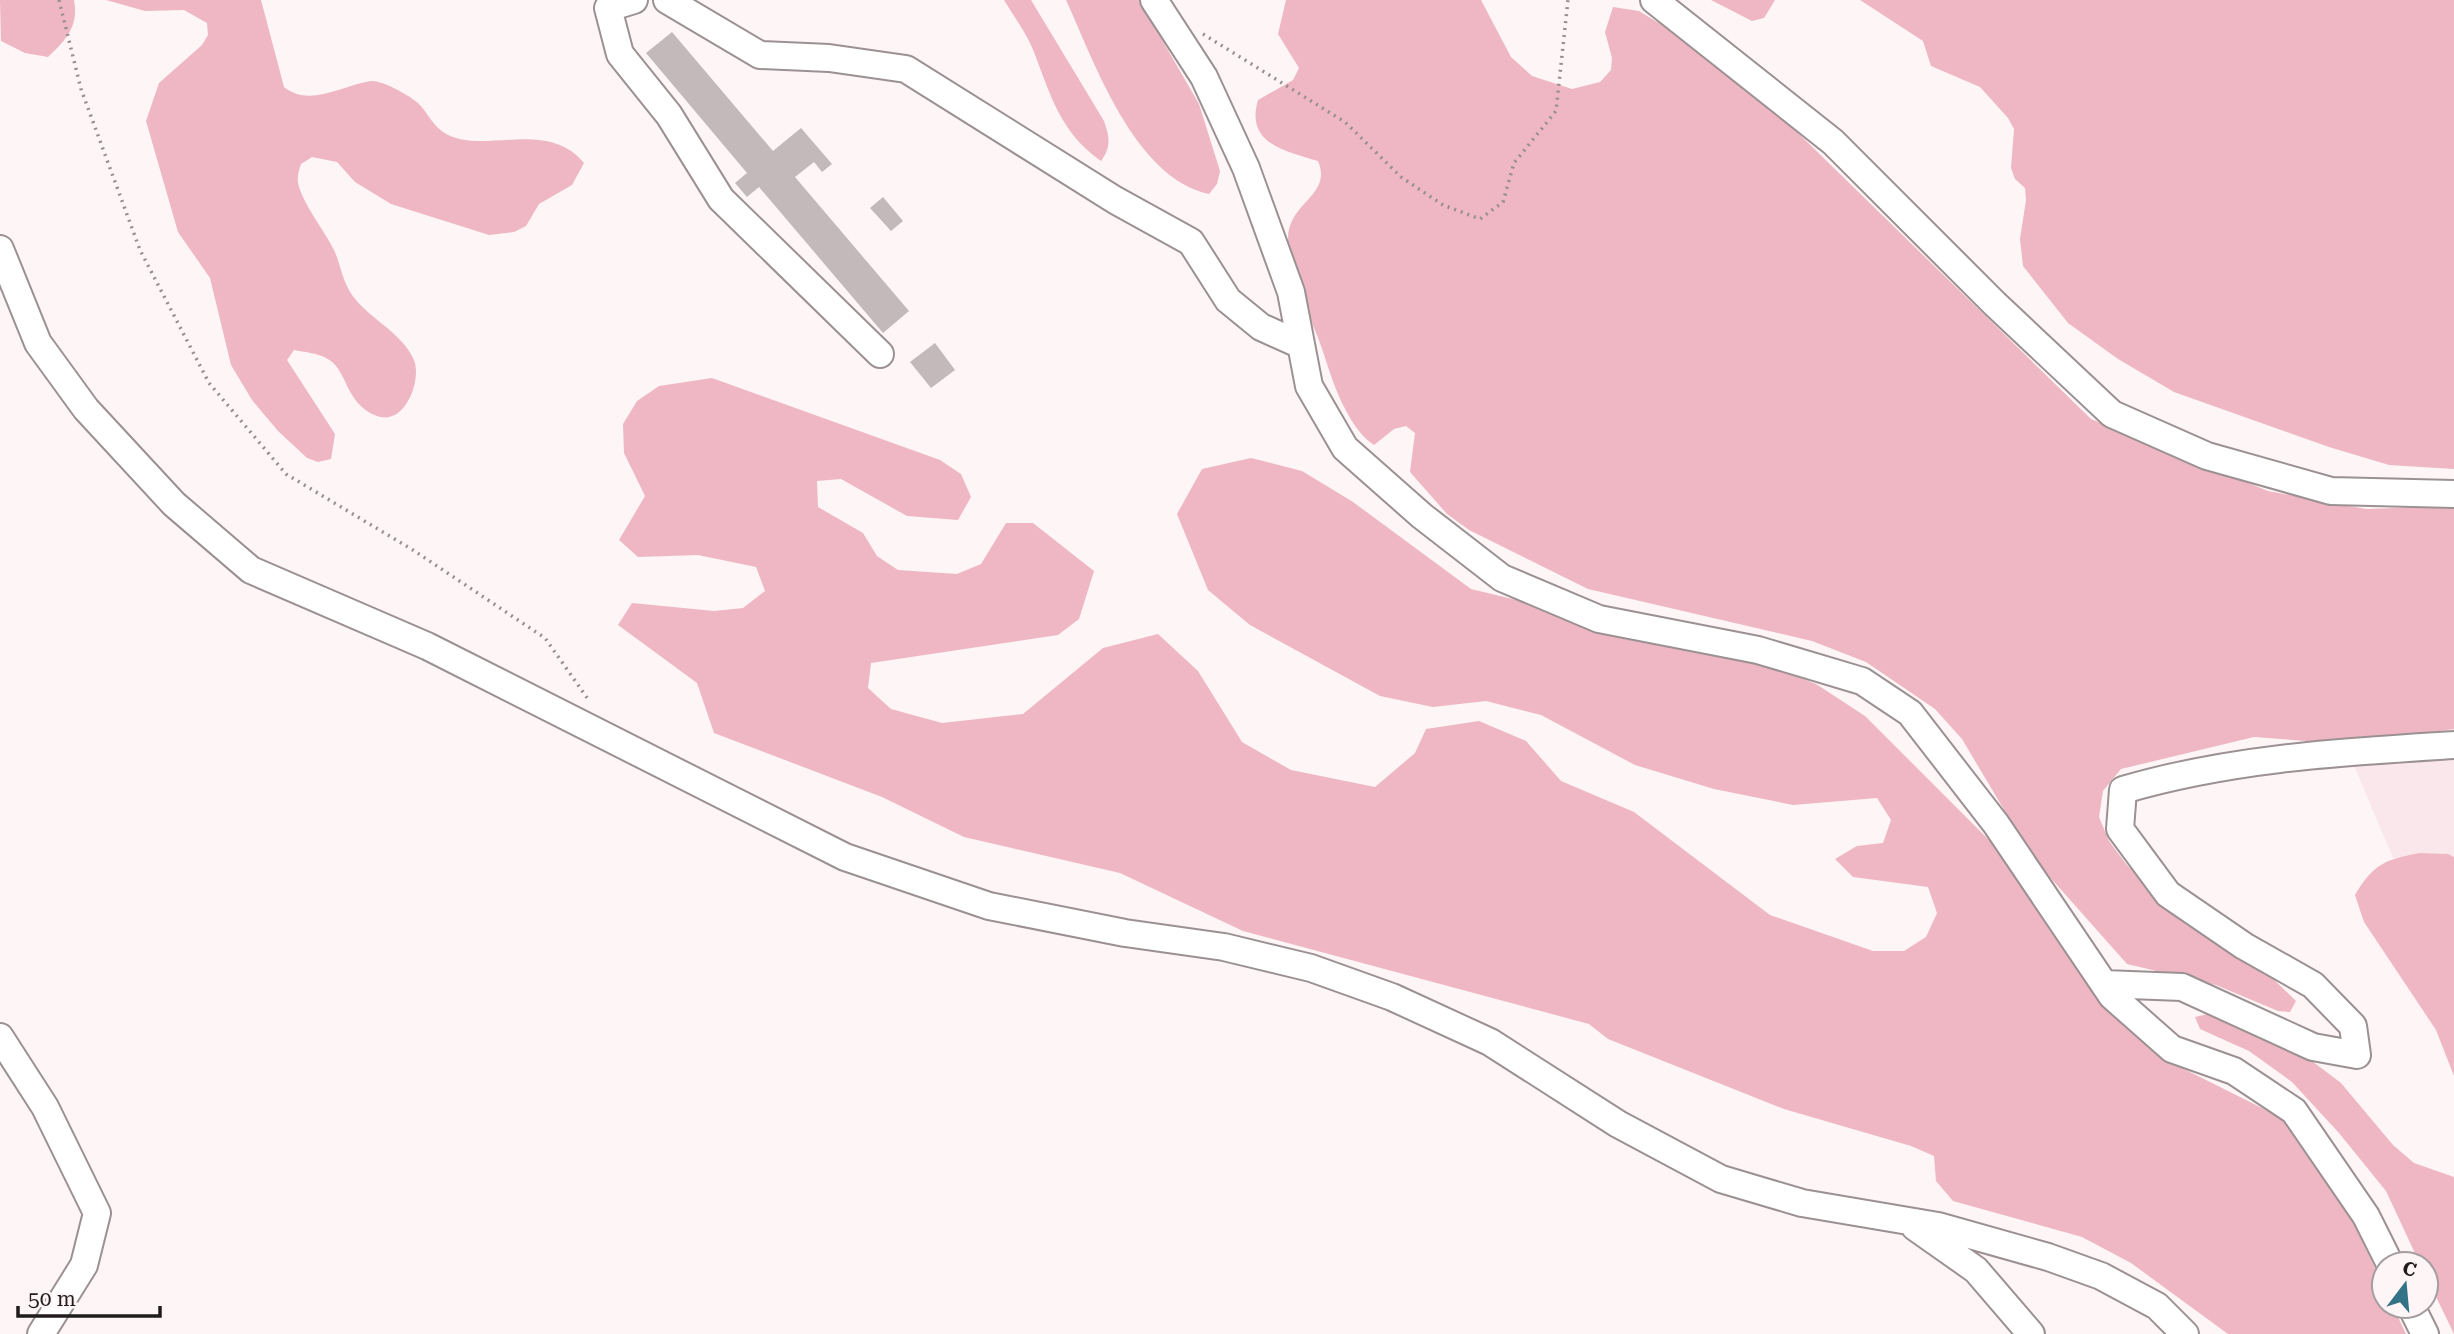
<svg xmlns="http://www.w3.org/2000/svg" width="2454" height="1334" font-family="'Roboto Serif',serif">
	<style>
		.built { fill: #fae7eb }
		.green { fill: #eeb7c3 }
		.building { fill: #c3b9bb }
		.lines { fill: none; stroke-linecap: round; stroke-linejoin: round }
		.minor-casing { stroke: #9b9193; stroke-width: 30 }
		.path { stroke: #968f91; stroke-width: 3.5; stroke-dasharray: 2 5; stroke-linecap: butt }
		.minor { stroke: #fff; stroke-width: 26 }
	</style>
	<rect width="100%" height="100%" fill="#fef5f7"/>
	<!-- built -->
	<path class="built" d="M2454,729V857L2448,854L2420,853L2393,858L2345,744Z"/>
	<!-- green -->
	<path class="green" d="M0,0H74C79,26 66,40 48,57L25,53L1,41Z
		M106,0H261L284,87C310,108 342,85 371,81C381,80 405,93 414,100C426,108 430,123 443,132C480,157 546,117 584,163L572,185L539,204L526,226L514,232L489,235L391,204L355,182L337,162L312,157L301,164C298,173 296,180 300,190C308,211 324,230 334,250C340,263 342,278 349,290C364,317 401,330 414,360C422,380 405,426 377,416C344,404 348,368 326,358C317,353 304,352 294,350L287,360L335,434L331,459L318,462L307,458L278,431L252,400L231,365L210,278L178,232L146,121L159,83L202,45L208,35L207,23L184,10L145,11Z
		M1004,0H1031L1104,121C1110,138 1111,147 1101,161C1060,132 1051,96 1034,52C1027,34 1014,17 1004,0Z
		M1066,0H1139L1199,104L1220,171L1217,184L1209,194C1134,178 1094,61 1066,0Z
		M1286,0H1481L1511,57L1532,76L1572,89L1600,82L1611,70L1612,58L1605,32L1613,7L1639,11L1703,50L1797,132L2091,419L2268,491L2366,509L2454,506V729L2345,744L2254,737L2121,769L2103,791L2099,817L2109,841L2126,864L2185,924L2267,973L2296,1001L2290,1012L2278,1011L2216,985L2127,964L2032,857L1962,739L1935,709L1866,662L1812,641L1588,589L1469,530L1447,514L1410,472L1415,433L1406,426L1394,429L1374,445C1360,436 1350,419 1342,403C1333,384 1327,363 1320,343C1308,311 1289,274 1288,240C1287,202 1333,196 1318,161C1286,151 1245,144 1258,100L1293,80L1299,68L1278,34Z
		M1711,0H1775L1764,18L1752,21Z
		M1860,0H2454V469L2389,465L2329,447L2174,392L2118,359L2068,323L2023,266L2020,239L2026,200L2025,188L2015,179L2011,168L2014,129L2008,118L1980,87L1931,66L1923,41Z
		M712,378L940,460L961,474L971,497L958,520L907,516L841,479L817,481L818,507L863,533L877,556L898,570L957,574L981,564L1006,523H1033L1094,571L1079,619L1058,635L871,663L868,688L891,709L942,723L1023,714L1103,648L1158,634L1198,671L1242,742L1291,770L1375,787L1415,753L1426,729L1479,721L1526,741L1561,781L1634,812L1770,915L1873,951H1904L1926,937L1937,913L1928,887L1853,877L1835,859L1857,846L1883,843L1891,820L1877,798L1793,805L1714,789L1635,765L1541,715L1486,701L1433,707L1380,696L1250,625L1208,590L1177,514L1202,469L1251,458L1302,471L1353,502L1471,589L1739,653L1816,684L1865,716L1999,850L2106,1009L2158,1056L2278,1116L2326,1166L2384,1287V1306H2393L2406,1334H2228L2131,1263L2082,1237L1953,1201L1936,1181L1934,1156L1911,1146L1784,1109L1608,1039L1589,1024L1243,931L1120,873L964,837L882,797L714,733L697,683L618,625L632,603L714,611L743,608L765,591L756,567L698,555L638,557L619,540L645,496L624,453L623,424L637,401L659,386Z
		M2420,853L2448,854L2454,857V1076L2436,1030L2364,922L2355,895C2373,864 2386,859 2420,853Z
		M2208,1014L2300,1052L2341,1083L2393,1145L2414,1163L2454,1177V1334L2426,1276V1264H2420L2386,1191L2339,1133L2292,1082L2249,1051L2200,1029L2195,1017Z"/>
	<!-- building -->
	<path class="building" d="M672,32L773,151L801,128L832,164L822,172L814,162L795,177L909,311L883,333L759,187L747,197L735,183L747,173L646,53Z
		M883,197L903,221L891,231L870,208Z
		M935,343L955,370L931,388L910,362Z"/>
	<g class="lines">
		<defs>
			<path id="minor" d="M634,0L608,8L620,54L669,115L721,199L880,354
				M667,0L760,55L829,58L906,69L1115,200L1191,242L1228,300L1261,327L1301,345
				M1154,0L1204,77L1246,168L1291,292L1309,386L1345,448L1422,516L1502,578L1599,619L1758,650L1862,681L1910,713L1996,824L2112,996L2172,1049L2234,1071L2294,1111L2366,1216L2390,1264
				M1654,0L1833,142L1995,304L2112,414L2207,456L2331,491L2454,494
				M0,249L38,343L86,409L174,504L251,570L427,646L845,857L989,906L1125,933L1224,947L1311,968L1392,997L1490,1042L1618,1124L1721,1179L1802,1203L1938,1226L2048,1257L2101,1276L2157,1306L2185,1334
				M2104,984L2182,987L2313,1047L2357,1055L2353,1026L2313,985L2244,946L2168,894L2120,829L2123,790C2231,758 2342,752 2454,745
				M0,1037L45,1107L97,1213L84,1265L41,1334
				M1915,1227L1976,1270L2031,1334
				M2411,1306L2425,1334"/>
		</defs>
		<!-- minor casing -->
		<use href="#minor" class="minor-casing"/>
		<!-- path -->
		<path class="path" d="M59,0L81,89L140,250L209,383L286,474L413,550L545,638L590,702
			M1203,34L1345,122L1401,177L1443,205L1480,219L1503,202L1514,163L1556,111L1568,0"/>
		<!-- minor -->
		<use href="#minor" class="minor"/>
	</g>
	<!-- north arrow -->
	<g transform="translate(2405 1285) rotate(16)"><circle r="33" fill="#fef5f7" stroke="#a59ea0" stroke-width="2"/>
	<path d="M0-5L12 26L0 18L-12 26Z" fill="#347288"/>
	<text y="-10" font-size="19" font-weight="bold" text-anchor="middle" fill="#201c1d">С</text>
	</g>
	<!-- scale -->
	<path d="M18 1306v10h142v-10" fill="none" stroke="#201c1d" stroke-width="3.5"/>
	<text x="28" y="1306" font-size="21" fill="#201c1d" stroke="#fef5f7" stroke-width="5" paint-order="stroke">50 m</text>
</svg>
